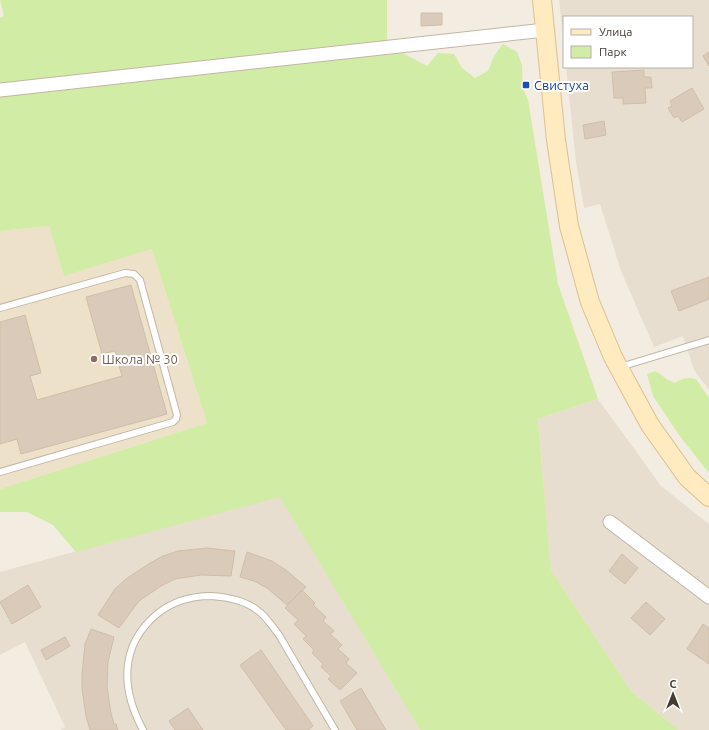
<svg xmlns="http://www.w3.org/2000/svg" width="709" height="730" font-family="Ubuntu,sans-serif">
	<style>
		.residential { fill: #e7decf }
		.education { fill: #eee1c9 }
		.green { fill: #d1eca5 }
		.building { fill: #d9cab9; stroke: #d1bea8 }
		.lines { fill: none; stroke-linecap: round; stroke-linejoin: round }
		.service-casing { stroke: #c2b6a6; stroke-width: 8 }
		.minor-casing { stroke: #c2b6a6; stroke-width: 15 }
		.secondary-casing { stroke: #dbc18e; stroke-width: 20 }
		.service { stroke: #fff; stroke-width: 6 }
		.minor { stroke: #fff; stroke-width: 13 }
		.secondary { stroke: #ffebbf; stroke-width: 18 }
		.transit-dot { fill: #1a4fb4; stroke: #fff; stroke-width: 1.5 }
		.education-dot { fill: #8d6e63; stroke: #fff; stroke-width: 1.5 }
		.labels { text-anchor: middle; stroke-width: 4; stroke-linejoin: round; paint-order: stroke }
		.transit-label { font-size: 13px; fill: #164399; stroke: #fff; text-anchor: start }
		.education-label { font-size: 13px; fill: #785e54; stroke: #fff; text-anchor: start }
	</style>
	<rect width="100%" height="100%" fill="#f3ece1"/>
	<!-- residential -->
	<path class="residential" d="M559,0H709V390L694,370L683,336L654,347L621,271L600,204L584,208L576,162L566,67H692V17H564V43Z
		M598,399L661,486L709,524V730H679L632,692L551,570L538,419Z
		M280,496L420,730H60L65,727L25,642L0,655V572Z"/>
	<!-- education -->
	<path class="education" d="M49,226L64,276L152,249L207,423L0,489V231Z"/>
	<!-- green -->
	<path class="green" d="M0,0H387V39L397,50L427,66L438,53L454,54L462,68L475,78L488,71L494,56L503,44L517,52L522,65L523,89L528,100L558,284L598,399L538,419L551,570L632,692L679,730H420L280,497L76,552L53,525L27,512H0V489L207,423L152,249L64,276L49,226L0,231V18L4,16Z
		M655,371C663,375 667,381 675,383C683,378 687,377 696,379L709,398V473L679,435L653,396L647,374Z"/>
	<!-- building -->
	<path class="building" d="M421,13H442V25L421,26Z
		M709,52V66L703,56Z
		M644,70V77H651L652,88H645L646,103L623,104V98H614L612,72Z
		M692,88L704,109L682,122L678,116L674,118L668,108L672,106L670,101Z
		M604,121L606,135L585,139L583,125Z
		M709,277V299L679,311L671,291Z
		M131,285L167,414L21,454L17,439L0,444V322L25,315L41,373L30,376L37,400L122,376L115,351L102,354L86,297Z
		M207,548L235,551L231,576L201,575L175,579L161,586L139,601L119,628L98,615L115,589L126,579L150,563L163,556L178,551Z
		M247,552L272,561L286,570L306,587L287,605L267,588L254,581L240,577Z
		M622,554L638,568L625,584L609,571Z
		M28,585L41,607L12,624L0,602Z
		M302,590L315,603L313,605L326,617L323,621L334,631L330,634L342,645L338,649L349,659L346,663L357,673L340,690L328,679L331,676L321,667L323,664L312,653L314,650L303,639L306,636L294,624L298,620L285,608Z
		M646,602L665,619L650,635L631,618Z
		M703,624L709,628V664L687,649Z
		M91,629L114,637L108,662L107,687L111,713L114,724H116L118,730H90L86,716L82,689V675L85,644Z
		M65,637L70,646L46,660L41,650Z
		M261,650L313,726L308,730H286L240,665Z
		M361,688L386,730H357L340,701Z
		M188,708L203,730H175L169,721Z"/>
	<g class="lines">
		<defs>
			<path id="service" d="M0,308L125,273L134,274L140,280L177,415L176,419L173,422L0,472
				M620,367L709,340
				M143,730C121,689 119,646 157,614C173,601 190,596 211,596C226,597 244,600 257,610C266,616 272,626 279,635L335,730"/>
			<path id="minor" d="M0,90L545,30
				M610,522L709,597"/>
			<path id="secondary" d="M542,0L556,140L569,226L590,302L613,357L650,425L687,477L709,497"/>
		</defs>
		<!-- service casing -->
		<use href="#service" class="service-casing"/>
		<!-- minor casing -->
		<use href="#minor" class="minor-casing"/>
		<!-- secondary casing -->
		<use href="#secondary" class="secondary-casing"/>
		<!-- service -->
		<use href="#service" class="service"/>
		<!-- minor -->
		<use href="#minor" class="minor"/>
		<!-- secondary -->
		<use href="#secondary" class="secondary"/>
	</g>
	<!-- markers -->
	<rect class="transit-dot" x="522" y="81" width="8" height="8" rx="2"/>
	<circle class="education-dot" cx="94" cy="359" r="4"/>
	<g class="labels">
		<!-- transit labels -->
		<g class="transit-label">
			<text x="534" y="90">Свистуха</text>
		</g>
		<!-- education labels -->
		<g class="education-label">
			<text x="102" y="364">Школа № 30</text>
		</g>
	</g>
	<!-- legend -->
	<rect x="563" y="16" width="130" height="52" fill="#ffffff" stroke="#b5b1ad"/>
	<rect x="571" y="29" width="20" height="6" fill="#ffebbf" stroke="#b5b1ad"/>
	<text x="599" y="36" font-size="12" fill="#453c32">Улица</text>
	<rect x="571" y="46" width="20" height="12" fill="#d1eca5" stroke="#b5b1ad"/>
	<text x="599" y="56" font-size="12" fill="#453c32">Парк</text>
	<!-- north arrow -->
	<g transform="translate(673 694)" stroke="#ffffff" stroke-width="3" paint-order="stroke">
	<path d="M0-3L7 15L0 10L-7 15Z" fill="#453c32"/>
	<text y="-6" font-size="11" font-weight="bold" text-anchor="middle" fill="#453c32">С</text>
	</g>
</svg>
